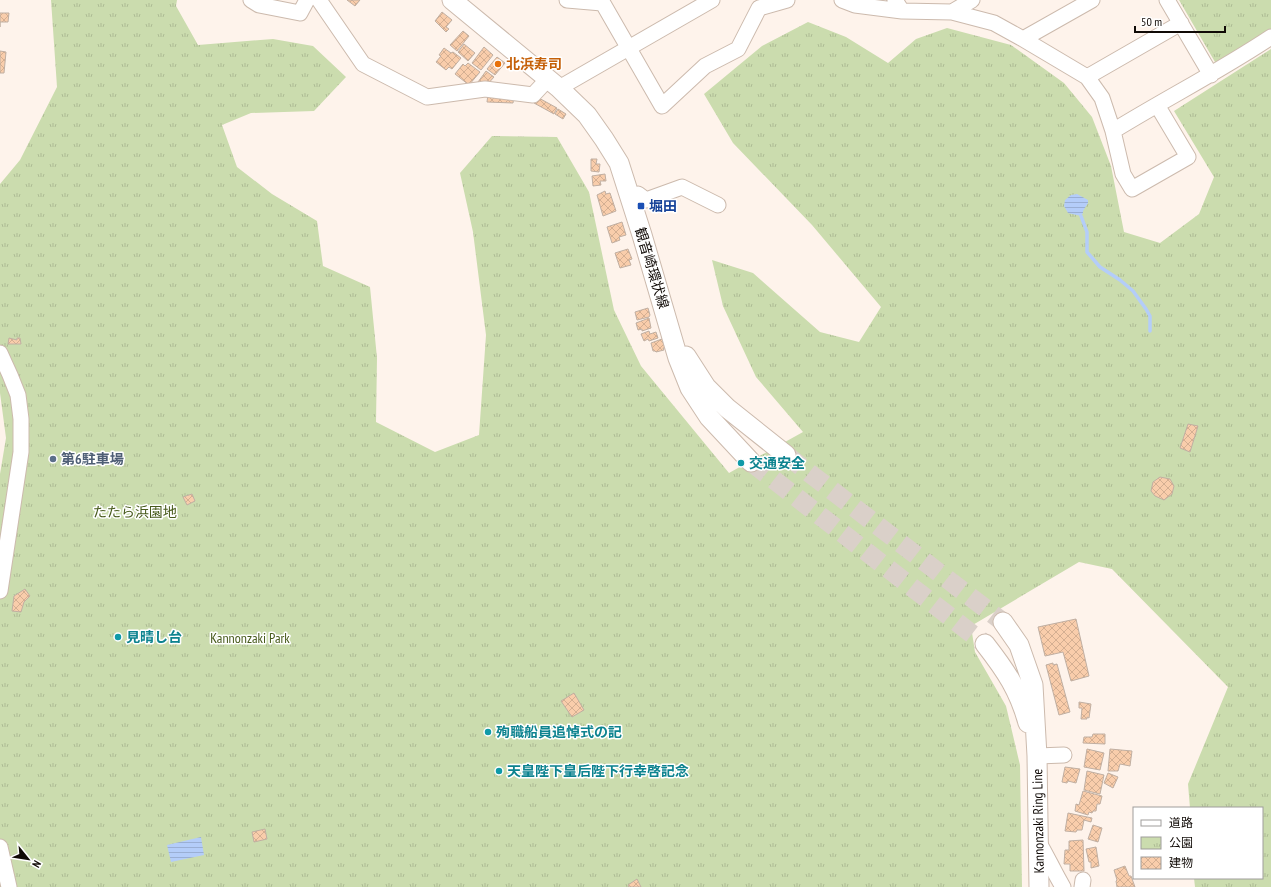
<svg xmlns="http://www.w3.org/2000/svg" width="1271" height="887" font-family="'PT Sans Narrow','Noto Sans JP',sans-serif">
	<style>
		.park { fill: url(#park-tufts) }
		.water { fill: url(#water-rules) }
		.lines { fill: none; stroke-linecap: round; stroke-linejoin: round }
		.stream { stroke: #b4cdf9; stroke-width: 3.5 }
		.building { fill: url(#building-cross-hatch); stroke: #c0afa2 }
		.major-tunnel { stroke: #dad0c9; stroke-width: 19; stroke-dasharray: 19 10; stroke-linecap: butt }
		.minor-casing { stroke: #ccbaad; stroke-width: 17 }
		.major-casing { stroke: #ccbaad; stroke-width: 21 }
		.minor { stroke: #fff; stroke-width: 15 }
		.major { stroke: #fff; stroke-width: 19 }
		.food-dot { fill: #e8710a; stroke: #fff; stroke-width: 1.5 }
		.transit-dot { fill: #1a4fb4; stroke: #fff; stroke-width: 1.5 }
		.service-dot { fill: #5c6f8a; stroke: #fff; stroke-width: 1.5 }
		.culture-dot { fill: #0f9aa8; stroke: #fff; stroke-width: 1.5 }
		.labels { text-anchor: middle; stroke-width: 3; stroke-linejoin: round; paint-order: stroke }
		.food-label { font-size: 14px; font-weight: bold; fill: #c56008; stroke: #fff; text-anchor: start }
		.transit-label { font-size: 14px; font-weight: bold; fill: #164399; stroke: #fff; text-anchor: start }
		.street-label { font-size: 14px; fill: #100a06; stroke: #fff }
		.service-label { font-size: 14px; font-weight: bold; fill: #4e5e75; stroke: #fff; text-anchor: start }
		.culture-label { font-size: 14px; font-weight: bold; fill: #0d838f; stroke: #fff; text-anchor: start }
		.park-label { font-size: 14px; fill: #475a1b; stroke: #fff }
	</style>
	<defs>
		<pattern id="park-tufts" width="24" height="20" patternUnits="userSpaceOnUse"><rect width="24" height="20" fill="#cbdcae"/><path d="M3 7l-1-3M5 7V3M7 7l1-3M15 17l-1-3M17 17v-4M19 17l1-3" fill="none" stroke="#adbb94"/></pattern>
		<pattern id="water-rules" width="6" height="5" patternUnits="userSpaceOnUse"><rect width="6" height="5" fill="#b4cdf9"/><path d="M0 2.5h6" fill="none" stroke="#9aafd4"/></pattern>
		<pattern id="building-cross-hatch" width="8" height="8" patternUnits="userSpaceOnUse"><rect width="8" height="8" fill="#f9cdab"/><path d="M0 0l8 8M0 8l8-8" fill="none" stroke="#d4af92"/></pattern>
	</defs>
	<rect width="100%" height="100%" fill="#fef3eb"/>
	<!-- park -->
	<path class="park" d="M51,0H177L176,6L198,45L273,39L313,46L346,77L314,111L251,113L222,125L237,167L272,194L317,221L323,266L370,287L377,358L376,422L435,452L479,435L486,335L473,232L460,173L492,136L557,137L589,192L614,310L641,366L729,473L803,432L756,377L723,306L712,260L753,273L820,332L859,342L881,307L812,225L733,143L704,94L762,46L808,22L846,37L888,63L916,39L947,28L1011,45L1064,83L1092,117L1111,166L1124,232L1160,243L1199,214L1214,177L1174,111L1271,49V887H1195L1194,878H1262V808H1190L1188,784L1228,687L1112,569L1079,562L971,626L975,652L1006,706L1020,765L1022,887H0V474L6,438L0,393V184L20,160L57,87Z
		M1179,0H1271V31L1220,63L1215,62Z"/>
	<!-- water -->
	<path class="water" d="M1077,194L1088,200V203L1083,211V213L1081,216L1068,213L1064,206L1065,200L1071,195Z
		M201,837L204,855L171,862L167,845Z"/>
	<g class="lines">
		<!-- stream -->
		<path class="stream" d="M1081,216L1087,232V252L1100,267L1120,280L1133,291L1146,309L1150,316V331"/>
	</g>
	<!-- building -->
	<path class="building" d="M347,0H360L355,6Z
		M442,12L452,20L446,27L449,29L446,32L435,21Z
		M0,13H9L8,22H0V27Z
		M463,31L469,36L457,51L450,45Z
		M464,44L475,53L468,61L458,52Z
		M484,47L493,55L481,70L472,63Z
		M444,48L451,53L453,52L461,58L452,69L449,67L446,70L436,62L441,56L439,55Z
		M0,51L6,52L4,73H0Z
		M497,57L505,63L495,75L487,69Z
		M468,63L480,72L469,85L455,74L463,64L465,66Z
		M486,71L494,77L486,86L478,82Z
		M488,94L514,96L513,103L487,102Z
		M537,97L557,108L554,114L534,103Z
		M558,109L566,114L563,119L555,114Z
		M591,159H597L596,164H600L599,172L591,171Z
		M605,174L606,181H600L601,185L593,186L592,176Z
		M605,191L606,194L610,193L616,211L603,216L597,195Z
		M622,222L626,235L619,237L620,240L612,243L607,227Z
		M628,249L632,259L629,260L631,265L620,268L615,253Z
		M648,308L650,315L649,317L637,320L635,312Z
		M649,318L651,328L642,331V329L638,330L636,323Z
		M649,331L650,334L656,332L658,338L649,341L648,339L644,341L641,334Z
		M9,338L17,340V338H20L21,344H8Z
		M662,339L665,348H663L664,350L656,352L655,351H653L651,343Z
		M1188,424L1198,426L1190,452L1180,448Z
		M1160,477L1170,479L1174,486L1172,494L1164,500L1155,496L1151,491L1153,482Z
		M192,494L195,501L187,505L183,497Z
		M25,589L30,596L24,602L21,612L12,611L14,596Z
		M1076,619L1089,676L1071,681L1063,652L1045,656L1038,627Z
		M1053,663V665L1057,664L1070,712L1059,715L1046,665Z
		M574,693L584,710L572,717L561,701Z
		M1079,702L1091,704L1089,718L1087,717V719H1081L1082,708H1079Z
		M1093,734H1105V744L1083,743L1084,737H1092Z
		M1087,749L1104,753L1100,770L1084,767Z
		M1110,749L1132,751L1130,766L1120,764L1118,771H1108Z
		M1065,767L1080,769L1076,783L1068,781L1067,783L1062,782Z
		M1087,771L1104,775L1100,794L1084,790Z
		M1108,773L1118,777L1113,788L1104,783Z
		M1083,791L1102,796L1100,804H1097L1096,811H1093L1092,813L1089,812L1088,815L1075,811L1076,804L1079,805Z
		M1068,813L1092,818L1091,822L1084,820L1082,830H1077L1076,832L1065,831Z
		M1093,825L1102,828L1098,842L1088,839Z
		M265,829L267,839L254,842L252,832Z
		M1083,840L1084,871H1070V864H1064L1065,850H1069V841Z
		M1096,847L1099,866L1091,868V862H1089L1086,849Z
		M1125,866L1129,876H1131L1135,887H1117L1116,881L1117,880L1114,870Z
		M637,879L641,887H629L628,885Z"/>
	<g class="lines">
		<!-- major-tunnel -->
		<path class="major-tunnel" d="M786,455L1003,622
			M751,462L985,644"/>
		<defs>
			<path id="minor" d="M251,0L259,5L300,13L307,0
				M319,0L363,64L427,97L485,89L533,95L548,79
				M567,0L602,3
				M601,0L662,106L705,66L738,49L759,8L787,0
				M842,0L855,5L902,11
				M895,0L902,11L952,12L994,23L1023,39L1087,77L1102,98L1113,131L1123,174L1132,189L1188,157L1157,105
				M1167,0L1211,75
				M952,12L972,0
				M1023,39L1092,0
				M1087,77L1181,23
				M559,88L712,0
				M1113,131C1165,99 1220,71 1271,37
				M630,197L638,194L646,200L682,187L718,205
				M0,353L10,375L18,395L21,419V452L0,591
				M1037,756L1064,755
				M1038,841C1047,856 1054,872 1063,887
				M0,847L9,887
				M1082,887L1083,880"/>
			<path id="major" d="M452,0L559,88L587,115L604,139L619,163L642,235L678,358L690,388L709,417L751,462
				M686,356L706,387L727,408L786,455
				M1003,622L1019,645L1033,685L1037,756L1039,887
				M985,644C1006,671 1019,690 1028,723"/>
		</defs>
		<!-- minor casing -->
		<use href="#minor" class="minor-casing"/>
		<!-- major casing -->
		<use href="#major" class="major-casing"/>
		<!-- minor -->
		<use href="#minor" class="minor"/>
		<!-- major -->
		<use href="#major" class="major"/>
	</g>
	<!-- markers -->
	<circle class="food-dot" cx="498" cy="64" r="4"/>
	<rect class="transit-dot" x="637" y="202" width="8" height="8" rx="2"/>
	<circle class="service-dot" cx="53" cy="459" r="4"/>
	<g class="culture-dot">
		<circle cx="741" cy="463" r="4"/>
		<circle cx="118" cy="637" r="4"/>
		<circle cx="488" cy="732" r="4"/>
		<circle cx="499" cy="771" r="4"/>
	</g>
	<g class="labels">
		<!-- food labels -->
		<g class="food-label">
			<text x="506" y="69">北浜寿司</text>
		</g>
		<!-- transit labels -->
		<g class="transit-label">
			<text x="649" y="211">堀田</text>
		</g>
		<!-- street labels -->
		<g class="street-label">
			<text transform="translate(652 268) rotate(73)" y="5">観音崎環状線</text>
			<text transform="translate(1038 821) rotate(-91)" y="5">Kannonzaki Ring Line</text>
		</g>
		<!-- service labels -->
		<g class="service-label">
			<text x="61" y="464">第6駐車場</text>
		</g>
		<!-- culture labels -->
		<g class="culture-label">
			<text x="749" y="468">交通安全</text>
			<text x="126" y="642">見晴し台</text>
			<text x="496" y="737">殉職船員追悼式の記</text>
			<text x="507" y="776">天皇陛下皇后陛下行幸啓記念</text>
		</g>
		<!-- park labels -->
		<g class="park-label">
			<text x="135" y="517">たたら浜園地</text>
			<text x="250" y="643">Kannonzaki Park</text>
		</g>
	</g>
	<!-- legend -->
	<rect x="1133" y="807" width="130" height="72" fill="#ffffff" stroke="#9f9d9b"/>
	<rect x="1141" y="820" width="20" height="6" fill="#ffffff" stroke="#9f9d9b"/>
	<text x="1169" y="827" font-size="12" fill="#100a06">道路</text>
	<rect x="1141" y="837" width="20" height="12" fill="url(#park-tufts)" stroke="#9f9d9b"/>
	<text x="1169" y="847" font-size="12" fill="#100a06">公園</text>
	<rect x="1141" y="857" width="20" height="12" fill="url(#building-cross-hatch)" stroke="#9f9d9b"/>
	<text x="1169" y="867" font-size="12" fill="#100a06">建物</text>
	<!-- north arrow -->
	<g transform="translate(28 859) rotate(120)" stroke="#ffffff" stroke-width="3" paint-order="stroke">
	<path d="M0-3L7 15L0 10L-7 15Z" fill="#100a06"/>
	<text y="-6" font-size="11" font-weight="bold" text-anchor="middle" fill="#100a06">N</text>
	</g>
	<!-- scale -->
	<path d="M1135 26v6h90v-6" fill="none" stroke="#100a06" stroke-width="2"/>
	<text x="1141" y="26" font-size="12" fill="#100a06" stroke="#ffffff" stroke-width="3" paint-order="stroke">50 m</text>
</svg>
